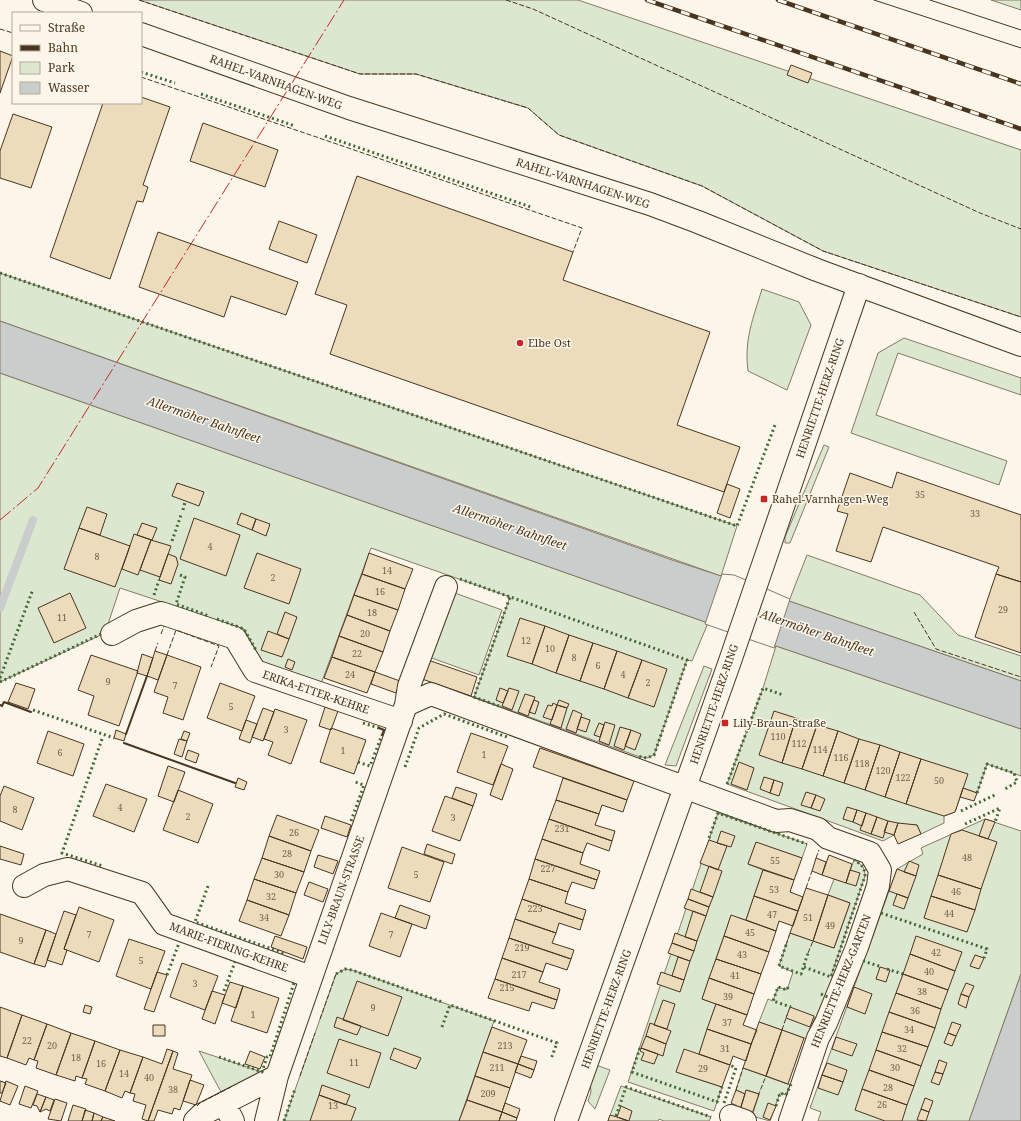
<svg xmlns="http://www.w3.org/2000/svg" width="1021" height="1121" font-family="'Noto Serif',serif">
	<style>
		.green { fill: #dce7d0; stroke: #887966 }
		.water { fill: #c9cecd; stroke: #887966 }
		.pier { fill: #fbf6e9; stroke: #887966 }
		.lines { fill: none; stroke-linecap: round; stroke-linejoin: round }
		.stream { stroke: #c9cecd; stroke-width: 8 }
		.building { fill: #ecdcbc; stroke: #4a3520 }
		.minor-casing { stroke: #4a3520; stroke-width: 24 }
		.tertiary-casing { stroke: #4a3520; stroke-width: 24 }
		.minor { stroke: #fbf6e9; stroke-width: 22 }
		.tertiary { stroke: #fbf6e9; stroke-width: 22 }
		.tram { stroke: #4a3520; stroke-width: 1 }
		.rail-casing { stroke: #4a3520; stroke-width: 4.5 }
		.rail { stroke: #fbf6e9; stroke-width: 3; stroke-dasharray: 9; stroke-linecap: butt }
		.hedge { stroke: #436837; stroke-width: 3; stroke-dasharray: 2 3; stroke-linecap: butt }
		.fence { stroke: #4a3520; stroke-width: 1; stroke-dasharray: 5 2; stroke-linecap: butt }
		.wall { stroke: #4a3520; stroke-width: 2 }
		.power { stroke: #c62828; stroke-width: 1; stroke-dasharray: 14 3 2 3; stroke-linecap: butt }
		.poi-dot { fill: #c62828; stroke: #fbf6e9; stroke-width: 1.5 }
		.labels { text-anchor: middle; stroke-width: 3; stroke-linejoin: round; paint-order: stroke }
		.number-label { font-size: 9px; fill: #725f47 }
		.street-label { font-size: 11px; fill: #4a3520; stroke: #fbf6e9 }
		.poi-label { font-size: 11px; fill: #4a3520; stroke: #fbf6e9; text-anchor: start }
		.water-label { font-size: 12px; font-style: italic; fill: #4a3520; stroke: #fbf6e9 }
	</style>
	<rect width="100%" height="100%" fill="#fbf6e9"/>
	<!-- green -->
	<path class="green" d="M139,0H578L1021,150V317L823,251L702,186L559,135L528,108L416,74H360Z
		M991,0H1021V10Z
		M0,273L737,526L721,576L0,321Z
		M762,289L799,302L811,325L787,390L748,371C744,339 753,319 762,289Z
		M904,338L1021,378V395L898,353L876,415L1007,461L999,485L851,433L878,353Z
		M0,373L708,623L692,661L687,660L654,755L647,758L637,756L474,697L510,597L371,548L321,684L261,661L244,629L120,588L105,633L0,682Z
		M824,445L829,447L790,543H785V537Z
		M807,555L920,595L958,635L1021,656V681L789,601Z
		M452,592L502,610L479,675L429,657Z
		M776,646L1021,729V776L987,764L977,793L963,788L955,812L944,816V823L921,834L917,825L898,824L894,835L883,841L727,784L763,688Z
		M704,666L712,669L676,766L665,765Z
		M718,813L807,844L802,858L756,843L748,864L763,870L746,920L731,916L702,999L716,1004L699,1054L676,1072L722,1087L714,1111L628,1082Z
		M985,819L1021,831V974L969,1121H818L821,1112L810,1108L897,869L923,854L921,848Z
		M854,860C861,864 865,867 865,876L831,976L836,978L821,1018L815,1017L807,1039L759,1022L768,999L773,1001L778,987L787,990L793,972L779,966L790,933L834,948L850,903L828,895L834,879L846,882Z
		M345,969L352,970L494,1021L459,1121H284L336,974Z
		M199,1051L262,1072L221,1092Z
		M596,1065L610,1070L595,1109L588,1101L591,1092L590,1081Z
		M743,1068L790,1085L786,1095L780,1093L770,1121L752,1116L759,1094L747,1090L745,1094L736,1090Z
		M621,1086L711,1117L709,1121H664L659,1119L658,1121H608Z"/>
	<!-- water -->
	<path class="water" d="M0,321L672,560L721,576L733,577L789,601L1021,681V729L708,623L0,373Z
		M1021,974V1121H969Z"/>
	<!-- pier -->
	<path class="pier" d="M722,574L734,575L790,599L774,648L705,624Z"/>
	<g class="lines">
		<!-- stream -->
		<path class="stream" d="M0,608L33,520"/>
	</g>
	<!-- building -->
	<path class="building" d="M0,51L13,56L0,93Z
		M791,65L812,73L808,83L787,75Z
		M141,97L170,107L143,185L148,187L143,202L137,201L110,279L50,257L103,103H141Z
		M13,114L52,127L31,188L0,178V151Z
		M203,123L278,150L265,187L190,161Z
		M357,176L573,252L563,280L710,332L677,425L740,447L724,492L330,354L347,305L315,294Z
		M279,221L317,235L307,263L269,249Z
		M158,232L298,282L286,315L231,296L224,317L139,287Z
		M897,472L1021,515V582L996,574L999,567L883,527L871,562L836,551L848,514L837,511L850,473L892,488Z
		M177,483L204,492L199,506L172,496Z
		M727,484L740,489L730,518L717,513Z
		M87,507L107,514L100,535L79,528Z
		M241,513L256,519L252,530L237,524Z
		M194,518L240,535L226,576L180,559Z
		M256,519L270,524L266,536L252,530Z
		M142,523L157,528L152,540L137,535Z
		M79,528L130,546L115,587L64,569Z
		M134,534L151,540L138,575L122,569Z
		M151,540L171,546L160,577L140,570Z
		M257,553L301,569L289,604L244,588Z
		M369,553L413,569L405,589L362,574Z
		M168,554L176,557L178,564L171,584L159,580Z
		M362,574L405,589L398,610L354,595Z
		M996,574L1021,582V653L975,637Z
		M70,593L86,628L54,643L38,608Z
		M354,595L398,610L390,631L347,615Z
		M285,612L297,617L289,639L277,634Z
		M347,615L390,631L383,652L339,636Z
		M520,618L545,626L532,664L507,656Z
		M545,626L569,635L556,673L532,664Z
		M268,631L289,639L282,657L261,650Z
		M569,635L593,643L580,681L556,673Z
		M339,636L383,652L375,672L332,657Z
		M593,643L617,651L604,689L580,681Z
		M155,651L167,655L158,680L147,676Z
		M617,651L642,660L628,698L604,689Z
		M142,654L153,658L147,676L137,673Z
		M91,655L138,671L119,726L88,715L94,696L78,690Z
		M167,655L201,667L183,720L163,713L168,697L154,692Z
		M332,657L375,672L367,693L324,678Z
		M288,659L295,662L292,670L285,667Z
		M428,660L477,677L471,696L422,679Z
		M642,660L667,669L654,707L628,698Z
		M375,672L400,681L396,693L371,684Z
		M16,683L35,689L28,709L8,702Z
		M220,683L255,696L242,731L207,718Z
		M500,688L508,691L503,703L496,700Z
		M509,688L519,691L512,710L502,706Z
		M525,694L535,697L528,716L518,712Z
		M534,700L539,702L535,714L529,712Z
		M559,700L569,704L567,708L557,705Z
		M553,703L557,705L552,720L543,717L548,705L552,706Z
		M557,705L567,708L561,728L550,724Z
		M325,707L338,711L331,730L319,726Z
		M263,708L274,712L263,741L252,737Z
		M275,709L307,720L291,764L268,755L273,742L264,739Z
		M573,710L582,714L576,733L566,729Z
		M774,711L796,718L782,763L759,755Z
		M581,717L590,720L586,732L577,729Z
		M796,718L817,725L802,769L782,763Z
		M246,720L257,724L250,743L239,739Z
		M605,722L615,725L609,745L599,741Z
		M599,723L604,725L600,737L594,735Z
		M817,725L838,731L823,776L802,769Z
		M620,727L631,730L624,750L614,746Z
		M331,728L366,740L354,774L320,762Z
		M116,730L126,734L124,741L114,738Z
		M631,730L641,734L635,750L625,746Z
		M48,731L84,744L73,776L37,763Z
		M184,731L190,733L187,741L181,739Z
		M838,731L859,739L844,783L823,776Z
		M471,733L508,746L493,785L457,772Z
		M179,739L187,741L182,757L174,754Z
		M859,739L880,745L865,790L844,783Z
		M880,745L900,752L885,797L865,790Z
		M540,748L634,781L627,800L533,767Z
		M188,750L199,754L196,763L185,759Z
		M900,752L921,759L906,804L885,797Z
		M921,759L968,774L955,812L944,816L906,804Z
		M739,762L754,768L747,790L731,784Z
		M501,764L513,769L502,800L490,795Z
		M168,766L185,772L174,802L158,796Z
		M764,777L774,780L770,793L760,789Z
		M238,778L247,782L244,790L235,787Z
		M563,778L627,800L623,812L602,805L599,814L556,800Z
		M774,780L783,783L779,796L770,793Z
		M106,784L147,799L134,832L93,816Z
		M4,786L34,798L22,830L0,821V796Z
		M456,787L477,794L473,806L452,798Z
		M963,788L977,793L974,801L960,797Z
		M178,790L213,804L198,843L163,830Z
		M806,792L816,795L811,808L801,805Z
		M816,795L825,799L820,811L811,808Z
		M445,796L473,806L460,841L432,831Z
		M556,800L599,814L595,825L615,831L612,841L549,819Z
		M847,807L857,810L853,822L843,819Z
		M857,810L866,813L862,826L853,822Z
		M866,813L877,817L871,834L860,830Z
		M277,815L319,830L311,851L269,836Z
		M325,816L351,825L347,837L321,828Z
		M877,817L888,821L883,838L871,834Z
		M549,819L612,841L609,851L587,843L583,853L542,839Z
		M985,819L995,822L988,839L979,836Z
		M888,821L898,823L894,835L884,832Z
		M898,823L917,825L921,834L898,844L894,835Z
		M962,830L997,842L981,889L938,875L951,834Z
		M721,831L735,836L731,847L717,843Z
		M269,836L311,851L304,872L262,858Z
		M542,839L583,853L580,864L600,871L597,880L535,859Z
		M709,840L727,846L718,870L700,863Z
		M756,842L802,858L794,880L748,864Z
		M427,844L455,854L452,864L424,854Z
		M0,846L24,854L21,865L0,859Z
		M402,847L444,862L430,902L388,888Z
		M318,855L338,861L333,874L314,867Z
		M829,855L852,864L846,883L822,875Z
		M262,858L304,872L296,893L254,879Z
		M816,858L826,862L822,875L812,871Z
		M535,859L597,880L594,889L572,882L568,892L529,879Z
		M909,861L919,865L916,876L904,872Z
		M709,866L722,871L713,897L700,892Z
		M897,869L916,876L908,898L889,891Z
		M763,870L794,880L790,892L803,897L798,911L754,896Z
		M850,870L860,873L856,886L846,883Z
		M938,875L981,889L975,910L931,896Z
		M254,879L296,893L289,915L247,900Z
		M529,879L568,892L565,903L586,910L583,920L522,899Z
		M309,882L328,889L323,902L304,895Z
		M806,888L828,895L813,941L790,933Z
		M691,889L713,897L709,907L688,899Z
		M897,894L908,898L904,909L893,905Z
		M828,895L850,903L834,948L813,941Z
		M754,896L798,911L793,926L779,921L776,931L746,920Z
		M931,896L975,910L967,932L924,918Z
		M522,899L583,920L580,930L559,923L556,933L515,919Z
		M688,899L709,907L706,916L684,908Z
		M247,900L289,915L281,936L239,921Z
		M400,905L430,916L426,929L395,918Z
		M79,907L114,920L99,962L64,949Z
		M64,911L76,915L64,949L67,950L62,965L47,960Z
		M693,911L706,916L697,941L685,937Z
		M381,913L412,924L400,957L369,946Z
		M0,914L46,930L34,964L0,952Z
		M731,915L776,931L769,952L724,936Z
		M515,919L556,933L552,943L574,950L571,959L509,938Z
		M46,930L56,934L45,967L34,964Z
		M675,933L697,941L694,951L672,943Z
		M275,936L307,947L303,959L271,947Z
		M724,936L769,952L761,974L716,959Z
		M916,936L962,952L955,971L910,954Z
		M509,938L571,959L567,970L546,963L543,972L502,958Z
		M129,939L165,951L151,989L116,976Z
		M672,943L694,951L690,961L668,953Z
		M910,954L955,971L948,990L903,974Z
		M975,955L984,958L979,969L970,966Z
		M678,957L690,961L684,980L672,976Z
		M502,958L543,972L539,982L560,989L557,1000L495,979Z
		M716,959L761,974L754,994L709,978Z
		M182,963L218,976L205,1010L170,997Z
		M880,967L890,970L886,982L876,979Z
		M157,972L167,975L154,1012L144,1009Z
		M661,972L684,980L680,992L657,984Z
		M903,974L948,990L941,1009L896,993Z
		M709,978L754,994L747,1015L702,999Z
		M495,979L557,1000L554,1009L532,1002L529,1011L488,998Z
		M357,981L402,997L388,1036L343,1020Z
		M230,982L243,986L236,1008L222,1003Z
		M966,983L974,986L969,997L961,994Z
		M243,986L279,998L267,1033L231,1021Z
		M854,987L872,994L865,1014L847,1007Z
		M212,991L225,995L215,1024L202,1019Z
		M896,993L941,1009L935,1028L889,1012Z
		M961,994L969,997L966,1008L958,1004Z
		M663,1000L675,1004L667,1029L654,1025Z
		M716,1004L747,1015L743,1025L757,1030L751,1044L707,1029Z
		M85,1005L92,1007L90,1014L83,1012Z
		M0,1007L22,1015L7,1058L0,1056Z
		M790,1007L814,1016L810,1027L786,1018Z
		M889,1012L935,1028L928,1047L882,1032Z
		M22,1015L47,1024L34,1060L29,1058L26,1065L7,1058Z
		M337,1017L361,1026L357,1035L334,1027Z
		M759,1022L782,1030L766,1076L743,1068Z
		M952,1022L961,1025L956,1036L948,1033Z
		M650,1023L671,1031L666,1044L646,1036Z
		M47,1024L71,1033L56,1075L36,1068L38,1061L34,1060Z
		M153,1025H165V1036H153Z
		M492,1027L527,1040L518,1064L483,1052Z
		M707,1029L751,1044L746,1061L733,1056L730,1065L699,1054Z
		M782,1030L804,1038L788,1084L766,1076Z
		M882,1032L928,1047L921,1066L876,1050Z
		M71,1033L95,1041L82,1078L76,1076L75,1081L56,1075Z
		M948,1033L956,1036L952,1046L944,1043Z
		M646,1036L666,1044L663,1056L641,1048Z
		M836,1037L857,1044L852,1056L832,1049Z
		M339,1039L381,1053L369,1088L327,1073Z
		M95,1041L120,1050L105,1091L85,1084L87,1079L82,1078Z
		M394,1048L421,1058L416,1069L390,1059Z
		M641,1048L658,1054L654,1064L641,1060L644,1053L640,1051Z
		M167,1049L173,1051L148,1121L142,1119L146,1105L133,1101L135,1094L130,1093L143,1057L162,1064Z
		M684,1049L730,1065L722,1087L676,1072Z
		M120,1050L143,1057L130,1093L125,1091L122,1098L105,1091Z
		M876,1050L921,1066L914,1086L869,1070Z
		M173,1051L178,1053L173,1069L192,1075L180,1110L174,1108L172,1114L158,1110L154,1121H148Z
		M250,1051L265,1057L260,1069L245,1064Z
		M483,1052L518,1064L510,1088L475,1076Z
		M521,1056L537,1061L534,1070L518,1064Z
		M939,1060L947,1063L943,1074L935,1072Z
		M827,1063L847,1070L843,1082L822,1075Z
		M518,1064L534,1070L531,1078L515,1072Z
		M869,1070L914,1086L907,1105L862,1089Z
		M935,1072L943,1074L939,1085L931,1082Z
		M822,1075L843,1082L838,1095L818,1088Z
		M475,1076L510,1088L502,1112L467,1100Z
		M190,1080L204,1085L196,1105L183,1101Z
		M0,1081L6,1083L2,1093H0Z
		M6,1081L18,1086L10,1105L0,1101Z
		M322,1085L350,1095L346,1105L319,1095Z
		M25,1086L38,1091L31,1108L19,1104Z
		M862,1089L907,1105L902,1121H885L855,1110Z
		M736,1090L745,1094L740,1110L736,1109L737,1106L731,1103Z
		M746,1090L759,1094L752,1114L740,1110Z
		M37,1094L46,1097L40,1112L37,1106L33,1105Z
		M319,1095L356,1108L351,1121H310Z
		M46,1097L54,1100L50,1111L46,1109L40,1112Z
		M925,1098L933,1101L929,1112L921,1109Z
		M55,1099L67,1103L61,1121L48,1119Z
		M467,1100L502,1112L499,1121H459Z
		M505,1103L520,1109L517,1118L502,1112Z
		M768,1103L776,1106L770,1120L763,1117Z
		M73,1105L86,1109L82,1121H68Z
		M621,1106L632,1111L629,1121L617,1117Z
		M921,1109L929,1112L926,1121L917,1120Z
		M85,1110L94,1113L92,1121H82Z
		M502,1112L517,1118L516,1121H499Z
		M94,1113L103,1117L101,1121H92Z
		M610,1115L617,1117L628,1121H608Z
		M103,1117L115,1121H101Z"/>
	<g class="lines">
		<defs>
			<path id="minor" d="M112,634L136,621L161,613L235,638L255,671L401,721
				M406,705L409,686L446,587
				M24,886L44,875L68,869L142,893L164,924L311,977
				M224,1103L233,1121
				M731,1116L745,1121
				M195,1121L201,1115L277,1076L406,705L431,694L776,821L790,820L818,829L828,838L870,853L880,870L878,886L857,947L826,1023L818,1038L790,1121
				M266,1121L277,1076
				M566,1121L729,664L859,285"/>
			<path id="tertiary" d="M44,0L81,13
				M141,34L349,108L650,204L698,222L817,270L1021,345"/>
		</defs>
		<!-- minor casing -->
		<use href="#minor" class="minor-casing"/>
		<!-- tertiary casing -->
		<use href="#tertiary" class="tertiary-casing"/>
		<!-- minor -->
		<use href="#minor" class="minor"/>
		<!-- tertiary -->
		<use href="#tertiary" class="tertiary"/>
		<!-- tram -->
		<path class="tram" d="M874,0L1021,48
			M930,0L1021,30"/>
		<defs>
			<path id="rail" d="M647,0L1021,129
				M778,0L1021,84"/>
		</defs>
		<!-- rail casing -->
		<use href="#rail" class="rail-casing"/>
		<!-- rail -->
		<use href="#rail" class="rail"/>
		<!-- hedge -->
		<path class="hedge" d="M141,72L175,83
			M201,94L295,126
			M325,136L531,207
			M0,273L737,526L775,425
			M183,510L185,502
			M172,541L181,515
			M180,575L185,577L176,604L209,616
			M460,579L687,660L654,755L647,758L637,756
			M154,595L159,580
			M217,619L244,629L256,650
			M0,678L33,589
			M0,682L103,633
			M499,706L474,697L510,597
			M33,710L114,738
			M363,723L379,728
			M102,739L62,853L103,866
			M358,762L370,766L382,735
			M405,767L419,728L444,714L507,737
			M727,784L763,688L783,695
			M977,793L987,764L1014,773L1017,782L1005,789
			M961,811L997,794
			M351,821L364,785L355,782
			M965,824L1000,808L995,822
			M709,838L718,813L807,844
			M208,886L195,922L286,954
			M881,913L987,949L984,958
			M786,945L779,966L801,974L808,953
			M863,961L882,967
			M804,967L831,977L865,876C865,867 861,864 854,860
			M887,969L903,974
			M336,974L345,969L352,970L442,1002
			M167,975L179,943
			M788,987L787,990L778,987L773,1001L791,1007
			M224,991L235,962
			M821,994L828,997
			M442,1027L450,1005L557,1043L551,1059
			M640,1048L632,1072L717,1102L722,1087
			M219,1057L262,1072L267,1057H270L294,983
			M724,1103L736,1068L730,1065
			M776,1106L780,1093L786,1095L791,1084
			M616,1116L626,1087L711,1117
			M284,1121L295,1089"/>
		<!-- fence -->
		<path class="fence" d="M139,0L360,74H416L528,108L559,135L702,186L823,251L1021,317
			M506,0L533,9L980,213L1021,229
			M0,29L13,33
			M141,77L582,228L573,252
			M914,612L936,649L1021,677
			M161,634L164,626
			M155,651L158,643
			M167,655L176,630L219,646L211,667
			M816,858L819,850
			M806,888L812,871
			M786,945L790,933
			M808,953L813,941
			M320,1019L336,974
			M782,1030L787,1015
			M300,1076L315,1033
			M736,1090L743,1068
			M758,1096L766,1076
			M197,1106L200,1103L231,1087"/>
		<!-- wall -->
		<path class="wall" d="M0,705L2,706L4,702L31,712
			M379,728L384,730L382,735
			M126,734L147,676
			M124,743L235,783"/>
		<!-- power -->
		<path class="power" d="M0,520L38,488L344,0"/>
	</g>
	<!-- markers -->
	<g class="poi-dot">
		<circle cx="520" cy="343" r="4"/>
		<rect x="760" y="495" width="8" height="8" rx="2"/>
		<rect x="721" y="719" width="8" height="8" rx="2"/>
	</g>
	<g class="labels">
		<!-- number labels -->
		<g class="number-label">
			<text x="920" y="498">35</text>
			<text x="975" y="517">33</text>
			<text x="210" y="550">4</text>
			<text x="97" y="560">8</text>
			<text x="387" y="574">14</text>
			<text x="273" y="581">2</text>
			<text x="380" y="595">16</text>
			<text x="1003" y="613">29</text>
			<text x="372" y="616">18</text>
			<text x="62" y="621">11</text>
			<text x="365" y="637">20</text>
			<text x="526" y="644">12</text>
			<text x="550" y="652">10</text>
			<text x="357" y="657">22</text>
			<text x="574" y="661">8</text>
			<text x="598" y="669">6</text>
			<text x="350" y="678">24</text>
			<text x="623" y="678">4</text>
			<text x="108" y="685">9</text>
			<text x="648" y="686">2</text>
			<text x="175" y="689">7</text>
			<text x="231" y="710">5</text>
			<text x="286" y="733">3</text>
			<text x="778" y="740">110</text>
			<text x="799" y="747">112</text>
			<text x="820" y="753">114</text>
			<text x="343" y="754">1</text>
			<text x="60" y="756">6</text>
			<text x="484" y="758">1</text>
			<text x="841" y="761">116</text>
			<text x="862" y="767">118</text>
			<text x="883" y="774">120</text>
			<text x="903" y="781">122</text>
			<text x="939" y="784">50</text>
			<text x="120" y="811">4</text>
			<text x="15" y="813">8</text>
			<text x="188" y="820">2</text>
			<text x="453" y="821">3</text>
			<text x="562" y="832">231</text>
			<text x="294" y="836">26</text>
			<text x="287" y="857">28</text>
			<text x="967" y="861">48</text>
			<text x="775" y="864">55</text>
			<text x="548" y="872">227</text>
			<text x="279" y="878">30</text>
			<text x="416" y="878">5</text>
			<text x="774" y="893">53</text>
			<text x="956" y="895">46</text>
			<text x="271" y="900">32</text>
			<text x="535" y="912">223</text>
			<text x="949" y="917">44</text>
			<text x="772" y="918">47</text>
			<text x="264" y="921">34</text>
			<text x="808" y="921">51</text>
			<text x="830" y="929">49</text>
			<text x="750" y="936">45</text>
			<text x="89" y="938">7</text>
			<text x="391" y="938">7</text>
			<text x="21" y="944">9</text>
			<text x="522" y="951">219</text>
			<text x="936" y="956">42</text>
			<text x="742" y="958">43</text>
			<text x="141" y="964">5</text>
			<text x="929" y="975">40</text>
			<text x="519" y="978">217</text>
			<text x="735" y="979">41</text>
			<text x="195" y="987">3</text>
			<text x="507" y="991">215</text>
			<text x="922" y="995">38</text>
			<text x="728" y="1000">39</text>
			<text x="373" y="1011">9</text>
			<text x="915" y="1014">36</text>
			<text x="253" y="1018">1</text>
			<text x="727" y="1026">37</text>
			<text x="909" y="1033">34</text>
			<text x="27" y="1044">22</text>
			<text x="52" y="1049">20</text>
			<text x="505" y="1049">213</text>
			<text x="725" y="1052">31</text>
			<text x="902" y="1052">32</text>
			<text x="76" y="1061">18</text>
			<text x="354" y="1066">11</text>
			<text x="101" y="1067">16</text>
			<text x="497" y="1071">211</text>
			<text x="895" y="1071">30</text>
			<text x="703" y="1072">29</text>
			<text x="124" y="1077">14</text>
			<text x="149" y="1081">40</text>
			<text x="888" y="1091">28</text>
			<text x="173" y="1093">38</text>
			<text x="488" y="1097">209</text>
			<text x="882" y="1108">26</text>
			<text x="333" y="1109">13</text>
		</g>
		<!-- street labels -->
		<g class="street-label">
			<text transform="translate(276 82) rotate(20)" y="4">RAHEL-VARNHAGEN-WEG</text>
			<text transform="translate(583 183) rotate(18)" y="4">RAHEL-VARNHAGEN-WEG</text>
			<text transform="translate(820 398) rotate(-71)" y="4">HENRIETTE-HERZ-RING</text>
			<text transform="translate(316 692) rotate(19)" y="4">ERIKA-ETTER-KEHRE</text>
			<text transform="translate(714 704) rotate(-71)" y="4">HENRIETTE-HERZ-RING</text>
			<text transform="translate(341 890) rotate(-70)" y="4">LILY-BRAUN-STRASSE</text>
			<text transform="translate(229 947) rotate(20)" y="4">MARIE-FIERING-KEHRE</text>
			<text transform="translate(841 981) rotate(-68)" y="4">HENRIETTE-HERZ-GARTEN</text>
			<text transform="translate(606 1009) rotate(-70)" y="4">HENRIETTE-HERZ-RING</text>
		</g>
		<!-- poi labels -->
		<g class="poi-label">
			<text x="528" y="347">Elbe Ost</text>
			<text x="772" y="503">Rahel-Varnhagen-Weg</text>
			<text x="733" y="727">Lily-Braun-Straße</text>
		</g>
		<!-- water labels -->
		<g class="water-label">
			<text transform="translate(204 420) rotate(19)" y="4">Allermöher Bahnfleet</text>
			<text transform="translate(510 527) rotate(19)" y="4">Allermöher Bahnfleet</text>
			<text transform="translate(817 633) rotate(19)" y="4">Allermöher Bahnfleet</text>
		</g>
	</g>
	<!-- legend -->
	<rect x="12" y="12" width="130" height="92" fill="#fbf6e9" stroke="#b4a999"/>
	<rect x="20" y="25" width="20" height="6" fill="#fbf6e9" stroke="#b4a999"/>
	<text x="48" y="32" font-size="12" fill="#4a3520">Straße</text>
	<rect x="20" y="45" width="20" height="6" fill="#4a3520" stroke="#b4a999"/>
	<text x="48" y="52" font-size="12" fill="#4a3520">Bahn</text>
	<rect x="20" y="62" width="20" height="12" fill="#dce7d0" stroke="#b4a999"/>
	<text x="48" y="72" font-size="12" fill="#4a3520">Park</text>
	<rect x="20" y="82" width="20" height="12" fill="#c9cecd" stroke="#b4a999"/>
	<text x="48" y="92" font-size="12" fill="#4a3520">Wasser</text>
</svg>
